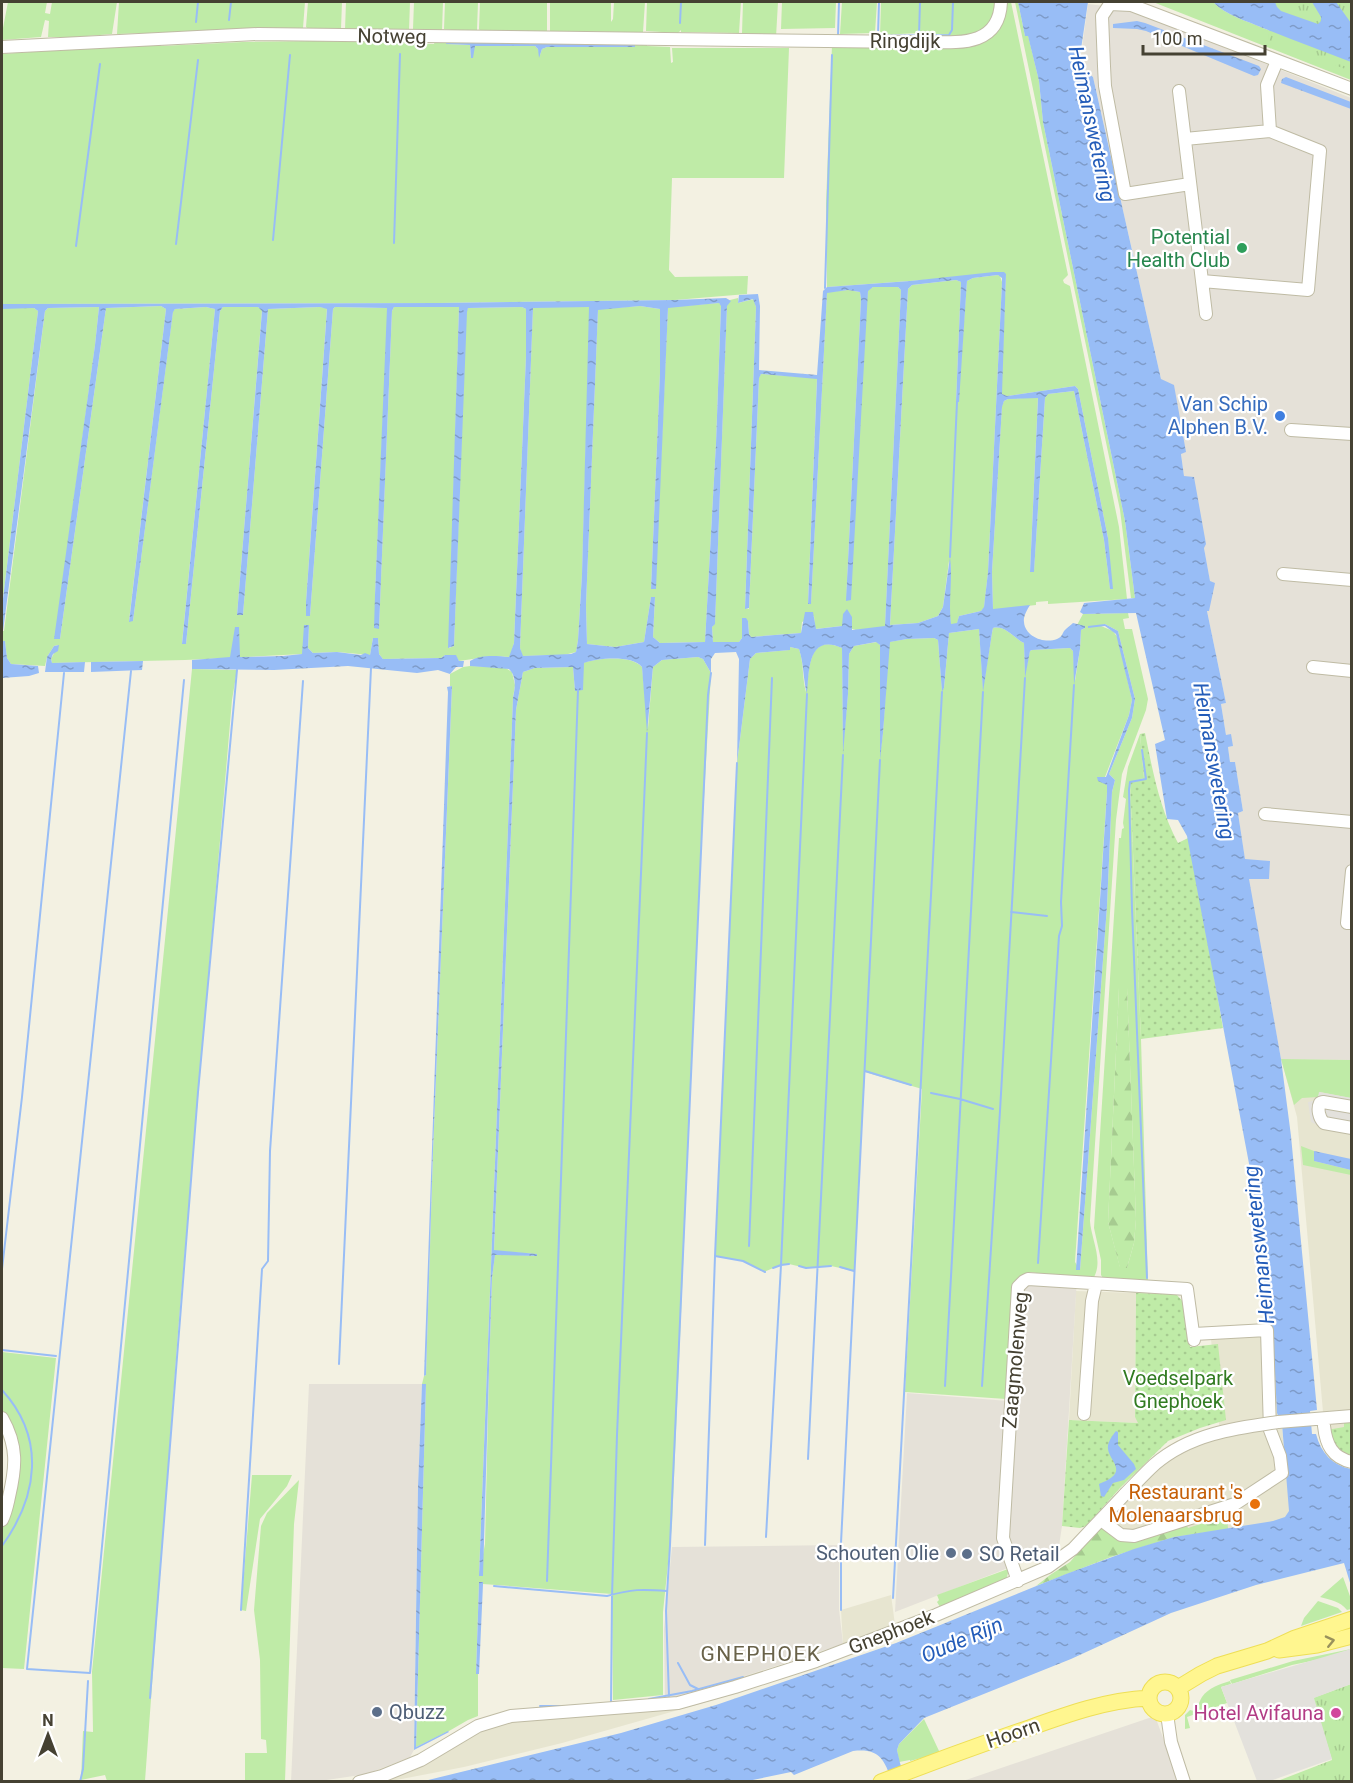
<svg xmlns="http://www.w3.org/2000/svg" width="1353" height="1783" font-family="Roboto,sans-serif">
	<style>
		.residential { fill: #e7e5d0 }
		.industrial { fill: #e5e1d8 }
		.grass { fill: #bfeba7; fill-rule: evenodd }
		.forest { fill: url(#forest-firs) }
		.park { fill: url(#park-tufts) }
		.garden { fill: url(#garden-dots) }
		.parking { fill: #e3e1dc }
		.water { fill: url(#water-ripples); fill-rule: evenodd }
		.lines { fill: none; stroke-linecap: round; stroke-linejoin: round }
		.stream { stroke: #98bdf6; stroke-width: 2 }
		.minor-casing { stroke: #bfbba4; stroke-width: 14 }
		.major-casing { stroke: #eedf56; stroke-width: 17 }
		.minor { stroke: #fff; stroke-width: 12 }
		.major { stroke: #fff68f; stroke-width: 15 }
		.minor-bridge-casing { stroke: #bfbba4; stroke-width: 14; stroke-linecap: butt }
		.minor-bridge { stroke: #fff; stroke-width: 12 }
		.oneway { stroke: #99925c }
		.leisure-dot { fill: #2e9e5b; stroke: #fff; stroke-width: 2 }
		.shop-dot { fill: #3f7fe0; stroke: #fff; stroke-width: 2 }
		.food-dot { fill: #e8710a; stroke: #fff; stroke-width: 2 }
		.service-dot { fill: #5c6f8a; stroke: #fff; stroke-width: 2 }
		.hotel-dot { fill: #d1479c; stroke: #fff; stroke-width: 2 }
		.labels { text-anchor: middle; stroke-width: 4.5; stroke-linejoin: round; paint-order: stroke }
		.street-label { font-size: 20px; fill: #454132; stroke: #fff }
		.leisure-label { font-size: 20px; fill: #27864d; stroke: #fff; text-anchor: end }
		.shop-label { font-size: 20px; fill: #366cbe; stroke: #fff; text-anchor: end }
		.park-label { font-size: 20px; fill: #317b21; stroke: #fff }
		.food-label { font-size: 20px; fill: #c56008; stroke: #fff; text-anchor: end }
		.service-label { font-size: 20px; fill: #4e5e75; stroke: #fff; text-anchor: start }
		.hotel-label { font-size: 20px; fill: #b23c85; stroke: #fff; text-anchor: end }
		.water-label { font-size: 21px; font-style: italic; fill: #235cb9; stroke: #fff }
		.neighbourhood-label { font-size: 21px; letter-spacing: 1.5px; fill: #696249; stroke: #fff }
	</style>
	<defs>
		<pattern id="forest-firs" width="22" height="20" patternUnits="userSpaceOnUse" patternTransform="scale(1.5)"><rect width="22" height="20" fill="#bfeba7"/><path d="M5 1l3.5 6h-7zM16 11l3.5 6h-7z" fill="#a6cb90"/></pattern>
		<pattern id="park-tufts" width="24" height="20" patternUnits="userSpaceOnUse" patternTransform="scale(1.5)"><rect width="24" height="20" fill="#bfeba7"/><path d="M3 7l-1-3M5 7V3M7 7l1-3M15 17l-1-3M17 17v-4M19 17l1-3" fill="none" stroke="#a6cb90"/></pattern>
		<pattern id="garden-dots" width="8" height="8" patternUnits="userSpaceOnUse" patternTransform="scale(1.5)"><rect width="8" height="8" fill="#bfeba7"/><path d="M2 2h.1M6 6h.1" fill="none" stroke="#a6cb90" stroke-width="1.8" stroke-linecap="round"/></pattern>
		<pattern id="water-ripples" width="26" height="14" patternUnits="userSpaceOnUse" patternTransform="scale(1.5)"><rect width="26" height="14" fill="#98bdf6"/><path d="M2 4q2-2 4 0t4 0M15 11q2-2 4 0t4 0" fill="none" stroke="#7e9bc8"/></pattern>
	</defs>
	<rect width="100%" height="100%" fill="#f3f1e2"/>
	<!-- residential -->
	<path class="residential" d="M1281,1059L1351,1060V1458L1331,1442L1326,1412H1323L1297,1117Z
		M1076,1291L1136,1293L1135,1417L1139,1423L1069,1420Z
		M1271,1323L1291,1513L1286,1520L1139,1553L1106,1522L1164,1458L1220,1434L1211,1339L1216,1326Z
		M891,1595L895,1625L843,1644L841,1610Z
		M735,1688L738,1693L562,1743L464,1767L391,1781H369L479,1730L530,1718Z"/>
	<!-- industrial -->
	<path class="industrial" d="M1088,4L1129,9L1351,98V1060L1281,1059L1248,878L1269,861L1245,860L1238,813L1243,811L1235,762H1230L1228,747L1233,746L1226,735L1221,704L1226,703L1207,611L1210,582L1204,548L1184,477L1181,453L1185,452L1161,379L1093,77L1085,71L1080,55H1081Z
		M1077,1278L1062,1526L1059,1546L1003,1570L895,1612L907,1393L1008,1401L1015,1287Z
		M309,1384H422L418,1487L414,1750L410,1757L367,1774L320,1781L291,1782Z
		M839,1545V1609L843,1644L665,1702L664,1629L672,1547Z
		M1155,1716L1179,1781L960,1782Z"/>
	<!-- grass -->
	<path class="grass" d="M8,2H47L45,13L50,14L52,2H117L112,34L75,37L63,40L62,37H48L49,21L45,20L41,37L2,40V28H3Z
		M119,2H305L303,28L117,34Z
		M308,2H342L341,29L311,31L306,27Z
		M346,2H410L409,30H345Z
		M414,2H443L442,31L419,32L413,29Z
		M445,2H478L477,30L469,32L444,29Z
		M480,2H547V33L481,32L479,29Z
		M550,2H611V22L613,19L614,2H645L643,32H636V34H624V32L550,31Z
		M647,2H741L739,33L681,32V30L678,33L646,31Z
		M743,2H778L776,37L742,33Z
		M782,2H836L835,28L781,29Z
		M842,2H877L875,33L840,34Z
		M881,2H999L991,29L951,39L949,35L919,33L880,35Z
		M1003,2H1011L1068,275L1063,280L1064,283L1070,286L1119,527L1127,599L1048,604V601L1036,602V605L993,610L992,572L1002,406L1004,401L1008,399L1038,397L1030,572L1034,571L1045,398L1048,394L1074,391L1104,540L1110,589L1108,538L1078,389L1075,386L1007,396L1001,394L1006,274L827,287L826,204L832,45L979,41Z
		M1015,2H1018L1025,36L1028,35L1039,81L1043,122L1125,521L1135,598H1131L1120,510Z
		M1153,2H1213C1225,15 1247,21 1263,28C1292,40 1322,51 1351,62V80Z
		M447,40V44L470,45L471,58L474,46H535L538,49L540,55L542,49L547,47H634L635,43L647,44V46L670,47L671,63L673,62L672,48H789L784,178H672L669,270L675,277L748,276L747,294L675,300L438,303L2,304V54L160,43L161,46L243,42L315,41L434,44L435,41Z
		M998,275L1000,276L1002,282L988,572L984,608L981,611L959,616L957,624H951L949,611L951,566L949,561L943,607L938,616L918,623L890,625L908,289L912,285L956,280L961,282L956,402H958L967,281L973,278Z
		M873,287H898L901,290L885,627L856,630L842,626L815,629L814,616L802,622L801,633L751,637L749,634L748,621L742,619V638L739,642H713L712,627L715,623L727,305L730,300L738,298V303L754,299L756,307L745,608L749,609L759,377L761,374L817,378L808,603H811L827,292L848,290L860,292L861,299L846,601L867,298L868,290Z
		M719,303L721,305L716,443L705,642L660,643L653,637L655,598L651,597L644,642L615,647L587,644L586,605L598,309L640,306L660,309V373L651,589H655L668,307Z
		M161,306L166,309L129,621H133L173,311L175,309L206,307L215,309L182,643L186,644L220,311L223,307H258L262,310L237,615H243L268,309L320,307L327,308L306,602V615L310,616L333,309L335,307L388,308L375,595L379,628L392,311L394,307H459L449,648L454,646L466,312L468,308L522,307L526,309V356L514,643L510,657L493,656L459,661L455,655H445L441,658L383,659L379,654L378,638H373L370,655L337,652L313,653L308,648L309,625L303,654L185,660L52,663L51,659L58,645L54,646L47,657L45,666L11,664L7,658L5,641H2V631H4L45,311L48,308L99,307L95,345L55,639H60L106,308Z
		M533,307H590L582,574L578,640L576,652L564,655L522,656L520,648Z
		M2,308H34L38,311L2,607Z
		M1128,613L1129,618L1123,619L1125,629H1132L1148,699L1146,710L1122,774L1116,820L1090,1221C1091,1239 1105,1263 1092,1280L1076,1279L1030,1272L1019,1277L1015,1282L1006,1399L905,1392L922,1089L865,1072L854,1271L831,1266L806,1268L789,1264L780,1265L764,1272L743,1261L715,1256L737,763L750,659L756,653L789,650L790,647L799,649C804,663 802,678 806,692C810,671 807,632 842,648L843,747L848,694L849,654L854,646L877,642L880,645V755L883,733L889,642L907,639L934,638L938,640L942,691L944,688L949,633L979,629L983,688L992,633L993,628C1005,625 1014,638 1024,643L1025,674L1030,651L1032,650L1070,648L1073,651L1075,681L1080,649L1081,630L1085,628L1077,625L1083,614ZM1105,624L1118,631L1135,699L1132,718L1109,774L1115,780L1112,792L1107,906L1080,1270L1075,1262L1107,792V785L1098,777H1105L1129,715L1132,700L1118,638L1113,631L1101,626Z
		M698,657L703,659L711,673L700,870L672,1525L663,1612V1695L613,1700L612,1594L483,1584V1582H479L476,1673L478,1674V1716L468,1720L449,1731L416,1747L426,1384H422L424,1376L426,1375L433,1151L452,686H450V674L463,667L470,666L504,667L512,672L515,685L513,698L479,1575L485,1544L489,1370L492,1278L495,1254L537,1256L536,1254L494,1251L516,710L523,672L535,668L573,667L575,691L583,689V663C598,658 631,655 642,667L648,728L653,667L662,660Z
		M192,669L237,670L232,700L178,1332L145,1781H107L105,1775L81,1780L83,1731L93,1732L92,1672Z
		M1140,734L1144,778L1130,782L1141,1039L1148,1284L1105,1281L1101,1275V1260L1094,1228L1119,838H1121L1122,829L1124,828L1123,823L1126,799L1123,797L1128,767ZM1119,988H1127L1136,1219L1134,1243L1127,1268L1120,1267L1108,1222Z
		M1281,1059L1351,1060V1098L1320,1092L1318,1097L1302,1098L1294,1105Z
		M1301,1146L1314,1151V1161L1351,1170V1175L1303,1165Z
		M2,1352L56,1358L24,1669L2,1668V1524L11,1509L16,1495L20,1466L8,1418L2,1409Z
		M252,1475H292L287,1486L260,1519L246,1611L241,1610Z
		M299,1480L294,1524L285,1781H245V1753H267L266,1740L261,1739L260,1660L254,1610L261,1526L267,1513Z
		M1008,1569V1573L1006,1580L940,1607L937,1602L939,1600L937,1595Z
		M1343,1577L1351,1599V1609L1347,1610C1340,1601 1330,1600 1320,1597Z
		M1318,1601L1338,1608L1342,1612L1301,1626L1304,1618Z
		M1351,1649L1335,1656L1292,1665L1232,1684L1230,1680L1293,1661Z
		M1230,1681L1231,1684L1221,1687L1227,1703L1187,1717L1190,1728L1185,1729V1715L1190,1710L1194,1711C1198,1707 1199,1702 1202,1697C1208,1688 1220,1684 1230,1681Z
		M924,1719L940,1753L910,1761V1760L899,1762L897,1750L899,1744Z"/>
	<!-- forest -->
	<path class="forest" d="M1127,987L1136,1219L1134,1243L1127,1268H1120L1108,1222L1119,988Z
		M1227,1515L1228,1529L1174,1537L1111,1557L1036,1586L1050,1575L1070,1562L1097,1530L1103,1528L1112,1534L1186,1523L1188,1528Z"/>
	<!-- park -->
	<path class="park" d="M1268,2H1351V71L1269,42Z
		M1351,1684V1781L1275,1782L1332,1760L1313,1698Z"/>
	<!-- garden -->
	<path class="garden" d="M1145,733C1153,772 1159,807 1178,843L1190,837L1223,1028L1141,1039L1130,781L1144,778L1140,734Z
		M1136,1293L1176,1294L1186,1305L1190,1347L1218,1344L1226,1420L1200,1428L1168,1441L1120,1488L1086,1526L1080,1528L1062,1526L1069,1420L1138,1423L1135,1417Z
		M1344,1422H1351V1459L1340,1455L1327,1430L1344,1427Z"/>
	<!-- parking -->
	<path class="parking" d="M1319,1092L1351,1098V1132L1324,1128L1311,1122L1308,1102L1313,1101L1318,1097Z
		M1351,1649V1684L1314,1698L1332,1759L1270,1781H1257L1221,1687Z"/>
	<!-- water -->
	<path class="water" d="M1018,2H1088L1080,56L1082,65H1084L1085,71L1093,77L1161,379L1174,385L1186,452L1181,454L1184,476L1194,477L1206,544L1204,548L1210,581L1215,583L1209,611H1207L1226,703L1221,704L1226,735L1231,734L1233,746L1228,747L1230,762H1235L1243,811L1238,813L1245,859L1270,861L1269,879H1249L1281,1059L1291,1136L1317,1410L1310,1411L1312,1434H1316C1321,1453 1332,1465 1351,1469V1586L1344,1563L1256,1585L1171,1613L1071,1659L924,1718L899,1744L897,1750L900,1763L906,1781H892C884,1759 879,1748 853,1751L794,1775L791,1772L748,1781L420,1782L621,1733L716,1705L896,1643L1066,1574L1134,1549L1174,1537L1273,1521L1285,1517L1289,1511L1282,1424L1277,1413L1275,1374L1251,1174L1187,836L1178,820L1167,819L1155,744L1165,740L1136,613L1083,614L1080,612L1084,603L1135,598L1125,521L1043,122L1039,81L1028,36H1025Z
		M1213,2H1275L1277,7L1281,11L1318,24L1321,21V17L1312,2H1336L1351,23V62C1322,51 1292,40 1263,28C1247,21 1225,15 1213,2Z
		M1137,21L1145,23L1259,66L1261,69L1258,75L1254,76L1146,31L1137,29L1113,28V24Z
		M447,40L635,43V47H547L542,49L539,58L538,49L535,46H475L473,58H471L470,45L446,44Z
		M1286,77L1351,102V109L1281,83L1282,79Z
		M994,272H1004L1006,274L1002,394L1007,396L1075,386L1078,389L1108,538L1113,589H1110L1104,540L1074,391L1048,394L1045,398L1034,572H1030L1038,398L1008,399L1004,401L1002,407L992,572L993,609L1030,605C1027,610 1023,617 1024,622C1025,637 1045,644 1057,639C1063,637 1062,632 1066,629C1068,627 1071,625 1073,623L1085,626V628L1081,630L1080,649L1074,685L1073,651L1070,648L1032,650L1030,651L1025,678L1024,643C1014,638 1005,625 993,628L992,633L983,692L979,629L949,633L944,688L942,692L938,640L934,638L907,639L890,642L883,733L880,760V645L876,642L854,646L849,654L848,694L843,755L842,648C807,632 809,673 807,694C803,679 804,664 799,649L790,647V650L756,653L750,659L737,763L739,659L736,652L715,653L711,659V673L703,659L698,657L662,660L653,667L647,733L642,667C632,655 598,658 584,663L583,690L575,691L573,667L535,668L523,672L516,710L494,1250L537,1254V1256L495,1255L492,1278L489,1370L483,1576H479L513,698C515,688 517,677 509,669L470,666V661C481,654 497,656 509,657L514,643L526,356V309L522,307L468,308L467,312L454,646L448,648L459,307H394L392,311L379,629L374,628L375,595L387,308L335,307L333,309L310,616H306V602L327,309L320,307L268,309L243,615H237L262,311L258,307H223L220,311L186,644H182L215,309L206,307L175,309L173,312L133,621L129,622L166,309L161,306L106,308L60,639H54L95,345L99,307L48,308L45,311L3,631H2V607L38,311L34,308L2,309V304L438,303L675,300L726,298L731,301L727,306L715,624L712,627L713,642H739L742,638V618H746L748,621L749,634L751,637L801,633L805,612H813L816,629L842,626L843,614L847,609L852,617V630L885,626L901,290L898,287H873L868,291L851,600L846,601L861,299L860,292L848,290L827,293L811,604H808L817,379L761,374L759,378L749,608L745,609L756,307L753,299L738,303L739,295L758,294L760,306L759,370L817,375L823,291L827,287L910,281ZM998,275L1002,278V282L988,572L984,607L981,611L959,616L957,623L951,624C948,602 953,579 950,557L943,607L938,616L918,623L890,625L908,289L912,285L956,280L961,282L956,402H959L967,281L973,278ZM719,303L721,306L716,443L705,642L660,643L653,637L655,597H651L644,642L615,647L587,644L586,605L598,310L640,306L660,309V373L651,589H656L668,308ZM589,307L582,574L578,640L576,652L571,654L523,656L520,648L533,308Z
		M1105,624L1118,631L1135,699L1132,718L1109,774L1115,780L1112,792L1107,906L1080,1270H1076L1107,792V785L1098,781L1097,777H1106L1129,715L1132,700L1116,634L1105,626L1088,628V626Z
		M304,625H309L308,648L313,653L337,652L361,655L365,653L370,655L373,638H378L379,654L383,659L441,658L445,655H456L459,661H464L463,667H456L450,674L438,670L417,673L348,666L274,670L192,669V660L230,657L235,627H239L240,657L283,656L302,654Z
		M2,641H5L7,658L11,664L38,666L39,673L29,676L2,678Z
		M59,645L58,651L53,654L51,659L52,663L85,662L84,672H45L47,657L54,646Z
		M143,661L142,670L91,672V662Z
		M452,686L433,1151L426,1375L424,1376L448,692L447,687Z
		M1314,1151L1351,1159V1170L1314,1161Z
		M422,1384H426L416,1747L448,1731L449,1732L414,1750L418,1487Z
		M1116,1431L1118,1432V1445L1134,1464L1136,1469L1124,1480L1113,1483L1104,1497L1101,1496L1099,1484C1103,1482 1109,1480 1112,1477C1123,1468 1109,1459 1108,1449C1107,1443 1112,1436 1116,1431Z
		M479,1582H483V1584L479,1674H476Z"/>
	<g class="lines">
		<!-- stream -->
		<path class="stream" d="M229,20L231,2
			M196,22L198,2
			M680,23L681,2
			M878,35L879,2
			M919,35L920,2
			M839,36H838L839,2
			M869,36L949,35L952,30L953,2
			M273,240L290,55
			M394,243L400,54
			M176,244L198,60
			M76,246L100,64
			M825,288L832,55
			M950,557L957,402
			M131,671L27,1669L90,1673L184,680
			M1142,750L1146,779L1130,782L1129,790L1132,909L1147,1278
			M1011,912L1047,916
			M865,1071L911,1085
			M931,1093L960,1099L993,1109
			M749,1246L772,678
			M715,1256L743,1261L765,1272
			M1038,1263L1059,936L1062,926L1061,902L1074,685
			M799,1266L806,1268L831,1266
			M840,1267L854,1271
			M773,1268L781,1265L789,1264
			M2,1269L22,1097L64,673
			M2,1350L56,1356
			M339,1364L371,668
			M945,1386L983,692
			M982,1386L1000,1111L1025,678
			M2,1390C46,1438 38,1496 2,1546
			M808,1459L843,755
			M766,1537L781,1265L807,694
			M705,1545L715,1256L737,763
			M547,1581L578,690
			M494,1586L607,1596C632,1589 642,1589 667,1591
			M893,1598L942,692
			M241,1610L262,1269L268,1261L270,1151L303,681
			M841,1610V1543L880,760
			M678,1663L690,1685L698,1689
			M669,1696L666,1611L670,1545L708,695L711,673
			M150,1698L198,1092L237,670
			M649,1699L692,1691L743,1677
			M611,1704L612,1596L617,1435L647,733
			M540,1706H560
			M80,1782L83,1769L88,1681"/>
		<defs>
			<path id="minor" d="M2,47L258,34L912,42C949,41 999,52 1001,2
				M1179,91L1206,314
				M1185,139L1270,131
				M1190,184L1125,194L1105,86L1104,66L1102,16L1110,4L1131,5L1352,89
				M1202,281L1308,290L1320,151L1270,131L1267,85L1277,61
				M1291,430L1352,434
				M1283,574L1352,580
				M1313,667L1352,671
				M1265,814L1352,822
				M1352,871L1347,923H1352
				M1352,1107L1323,1102L1320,1103C1317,1109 1319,1118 1324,1123L1352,1128
				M1084,1414L1092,1301L1096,1284
				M2,1418C18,1446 16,1467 9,1497C7,1506 6,1512 2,1520
				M1278,1422L1352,1416
				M1324,1426C1326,1444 1332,1458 1352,1462
				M1101,1520L1121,1535L1134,1536L1235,1504L1282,1473L1280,1456L1270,1430L1267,1330L1194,1334
				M1018,1581L1003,1538L1018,1287L1024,1281L1028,1279L1187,1289L1194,1340
				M1167,1714L1171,1742L1184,1782
				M359,1782L382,1776L421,1760L478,1726L511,1716L678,1703L735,1687L816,1661L936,1615L1048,1567L1073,1549L1125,1494"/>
			<path id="major" d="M1279,1650L1317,1645L1352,1636
				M1149 1698a16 16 0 1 1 32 0a16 16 0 1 1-32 0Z
				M1178,1688L1201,1674L1217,1666L1267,1651L1295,1638L1352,1619
				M881,1782C930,1763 979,1745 1029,1728C1068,1714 1107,1700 1149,1698"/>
		</defs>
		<!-- minor casing -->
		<use href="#minor" class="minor-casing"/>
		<!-- major casing -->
		<use href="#major" class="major-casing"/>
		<!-- minor -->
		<use href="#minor" class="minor"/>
		<!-- major -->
		<use href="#major" class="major"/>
		<defs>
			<path id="minor-bridge" d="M1125,1494C1135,1484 1145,1473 1155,1464C1190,1434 1235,1428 1278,1422"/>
		</defs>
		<!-- minor-bridge casing -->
		<use href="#minor-bridge" class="minor-bridge-casing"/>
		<!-- minor-bridge -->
		<use href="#minor-bridge" class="minor-bridge"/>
	</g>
	<!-- one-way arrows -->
	<defs><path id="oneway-chevron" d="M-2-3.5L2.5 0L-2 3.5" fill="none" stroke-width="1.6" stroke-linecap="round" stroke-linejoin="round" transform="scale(1.5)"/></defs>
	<use class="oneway" href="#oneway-chevron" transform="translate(1330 1641) rotate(-13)"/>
	<!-- markers -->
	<circle class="leisure-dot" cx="1242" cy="248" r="6"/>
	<circle class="shop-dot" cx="1280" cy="416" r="6"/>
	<circle class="food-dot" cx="1255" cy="1504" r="6"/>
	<g class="service-dot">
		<circle cx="951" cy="1553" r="6"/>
		<circle cx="967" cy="1554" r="6"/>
		<circle cx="377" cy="1712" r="6"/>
	</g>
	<circle class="hotel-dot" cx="1336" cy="1713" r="6"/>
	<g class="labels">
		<!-- street labels -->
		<g class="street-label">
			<text transform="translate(392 36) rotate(1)" y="7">Notweg</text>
			<text x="905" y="48">Ringdijk</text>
			<text transform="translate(1015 1360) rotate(-85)" y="7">Zaagmolenweg</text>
			<text transform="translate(891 1632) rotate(-21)" y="7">Gnephoek</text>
			<text transform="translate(1013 1733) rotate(-19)" y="7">Hoorn</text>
		</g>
		<!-- leisure labels -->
		<g class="leisure-label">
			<text x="1230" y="244">Potential<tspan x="1230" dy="23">Health Club</tspan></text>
		</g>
		<!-- shop labels -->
		<g class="shop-label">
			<text x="1268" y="411">Van Schip<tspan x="1268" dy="23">Alphen B.V.</tspan></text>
		</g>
		<!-- park labels -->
		<g class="park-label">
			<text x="1178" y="1385">Voedselpark<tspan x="1178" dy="23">Gnephoek</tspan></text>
		</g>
		<!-- food labels -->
		<g class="food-label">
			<text x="1243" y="1499">Restaurant 's<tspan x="1243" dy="23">Molenaarsbrug</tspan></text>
		</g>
		<!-- service labels -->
		<g class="service-label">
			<text x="939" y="1560" text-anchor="end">Schouten Olie</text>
			<text x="979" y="1561">SO Retail</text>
			<text x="389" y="1719">Qbuzz</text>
		</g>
		<!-- hotel labels -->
		<g class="hotel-label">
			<text x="1324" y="1720">Hotel Avifauna</text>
		</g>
		<!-- water labels -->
		<g class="water-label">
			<text transform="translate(1092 124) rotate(78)" y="7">Heimanswetering</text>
			<text transform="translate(1214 761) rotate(80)" y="7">Heimanswetering</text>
			<text transform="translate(1259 1245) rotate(-96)" y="7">Heimanswetering</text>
			<text transform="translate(962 1640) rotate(-23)" y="7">Oude Rijn</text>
		</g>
		<!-- neighbourhood labels -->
		<g class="neighbourhood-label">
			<text x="761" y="1661">GNEPHOEK</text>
		</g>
	</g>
	<!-- border -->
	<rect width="1353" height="1783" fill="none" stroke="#454132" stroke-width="6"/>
	<!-- north arrow -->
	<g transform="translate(48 1735)" stroke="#ffffff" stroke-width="4.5" paint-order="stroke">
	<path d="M0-4.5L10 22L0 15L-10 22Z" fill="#454132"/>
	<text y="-9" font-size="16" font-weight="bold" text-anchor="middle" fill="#454132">N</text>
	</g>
	<!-- scale -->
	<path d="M1143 45v9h122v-9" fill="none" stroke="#454132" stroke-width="3"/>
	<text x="1152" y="45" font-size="18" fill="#454132" stroke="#ffffff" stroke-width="4.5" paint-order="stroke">100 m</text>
</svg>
